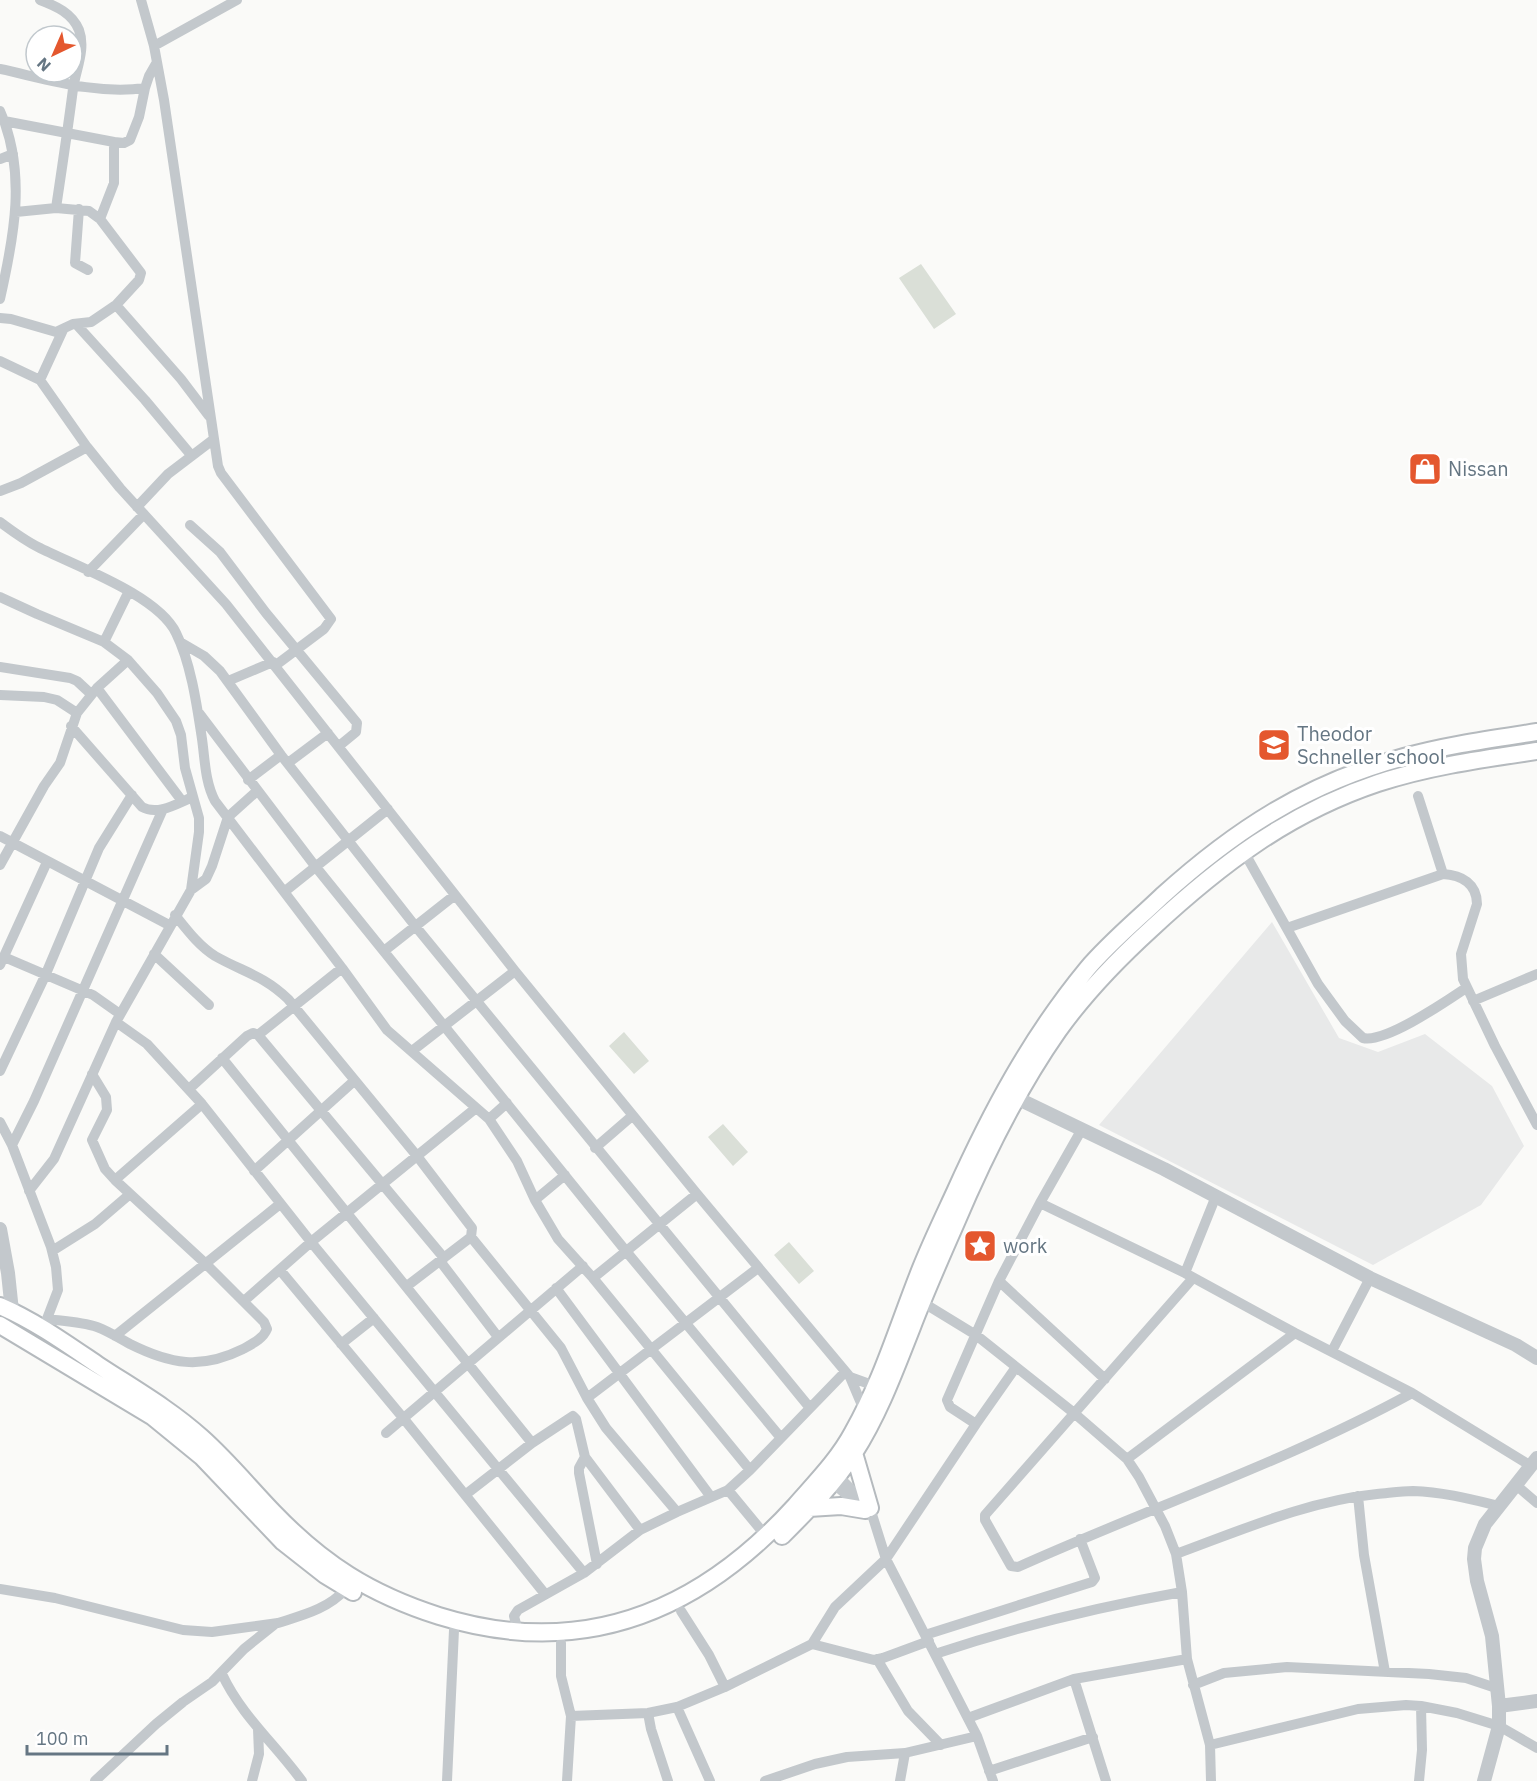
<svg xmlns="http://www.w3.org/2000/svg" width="1537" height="1781" font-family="'IBM Plex Sans',sans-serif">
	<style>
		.built { fill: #e8e9e9 }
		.green { fill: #dadfd7 }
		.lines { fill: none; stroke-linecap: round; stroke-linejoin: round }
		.primary-casing { stroke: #b5babe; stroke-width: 20 }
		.minor { stroke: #c3c8cc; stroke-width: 10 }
		.tertiary { stroke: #c3c8cc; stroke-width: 14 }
		.primary { stroke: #fff; stroke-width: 16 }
		.labels { text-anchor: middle; stroke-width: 6; stroke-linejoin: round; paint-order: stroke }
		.poi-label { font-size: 20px; fill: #657683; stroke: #fff; text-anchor: start }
	</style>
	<rect width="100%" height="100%" fill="#fafaf8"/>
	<!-- built -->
	<path class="built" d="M1272,922L1339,1038L1378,1052L1425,1034L1492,1086L1524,1146L1481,1205L1373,1265L1099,1125Z"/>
	<!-- green -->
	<path class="green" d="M921,264L956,314L934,329L899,278Z
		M624,1032L649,1061L634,1074L609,1046Z
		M723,1124L748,1152L733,1166L708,1137Z
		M789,1242L814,1271L799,1284L774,1255Z"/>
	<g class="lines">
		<defs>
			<path id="primary" d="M0,1306C35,1321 67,1344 98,1365C133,1388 170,1409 201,1437C227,1460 249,1487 273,1512C323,1564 370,1594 439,1616C581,1660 698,1613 795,1506C815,1483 838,1460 853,1432C882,1381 899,1323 921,1268C931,1243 943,1218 955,1192C991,1112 1031,1037 1087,969C1110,942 1137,920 1162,896C1235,830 1307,783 1404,757C1447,745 1492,739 1537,732
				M0,1325L153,1417L202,1457L283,1542L325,1575L353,1592
				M854,1453L870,1508
				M809,1508L841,1506L865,1510
				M782,1536C808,1510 834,1484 854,1453C879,1414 895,1370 912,1327C925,1293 940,1259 955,1225C983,1159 1016,1091 1058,1031C1085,993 1117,960 1151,929C1220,865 1288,813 1378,783C1430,766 1483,759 1537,751"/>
		</defs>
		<!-- primary casing -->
		<use href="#primary" class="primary-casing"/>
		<!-- minor -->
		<path class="minor" d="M40,0C56,6 72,13 79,30C86,49 76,69 73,89C68,128 62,168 56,208
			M141,0L154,46L164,100L218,466L221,473L331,619L324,629L276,665
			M154,46L237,0
			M0,69C47,79 96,95 145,88L149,76L157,62
			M0,111C27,172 14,237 0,299
			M4,121L114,142V183L100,219
			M114,142L124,143L130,140L139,117L145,88
			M0,159L13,154
			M79,209L75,263L88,270
			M16,212L56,208L89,211L100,219L141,273L139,280L116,305L181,379L209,416
			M0,318L11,319L56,332L73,324L91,322L116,305
			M76,324L145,400L191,455
			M0,361L40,380L87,447L120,488L226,604L515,971L697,1194L850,1377L864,1410
			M40,380L63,330
			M0,491L21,483L87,447
			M137,507L168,474L214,439
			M0,522C12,531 24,540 38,547C75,566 158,595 176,633C191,663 197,706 202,739C205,760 205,782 215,801L342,968L387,1030L489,1119L517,1161L535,1200L558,1239L593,1278L750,1470
			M190,525L220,552L266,613L357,723L356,732L339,746
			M88,572L144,514
			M0,597L37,614L104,642L128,660L157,693L176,721L181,735L185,768L199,818V832L191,890L116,1022L54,1159L29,1191
			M104,642L129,591
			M180,642L204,656L220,671L281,755L416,927L810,1408
			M0,667L70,678L77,681L91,694
			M228,681L273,662
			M97,688L182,801
			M0,695L44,697L57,700L77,713
			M199,713L315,866L625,1250L781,1438
			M71,726L142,807C158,816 178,803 193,797
			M288,763L328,733
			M248,780L281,755
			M1418,796L1443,874
			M0,836L169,925
			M1243,850L1318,984L1345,1021L1363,1038C1386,1043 1445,1002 1466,988
			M0,865L44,786L60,763L77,713L97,688L128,660
			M191,890L206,879L212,866L228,817L257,791
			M284,892L388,809
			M175,915C187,930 199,946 215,956C243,972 263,975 288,999L417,1156L472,1228L471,1237L407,1286
			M1287,928L1443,874C1462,875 1477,884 1477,904L1461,954L1463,979L1495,1046L1537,1125
			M384,951L455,895
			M154,954L209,1005
			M4,957L93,995L120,1014
			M0,965L47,862
			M342,968L258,1035L444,1258
			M1473,1001L1537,974
			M116,1022L147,1044L202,1104L311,1242L584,1573L518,1610L514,1616L518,1632
			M412,1051L515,971
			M222,1058L532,1443
			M0,1071L45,976L99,848L132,795
			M189,1089L247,1036L253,1033L258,1035
			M489,1119L507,1103
			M0,1122L12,1145L51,1247L56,1267L58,1290L45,1324
			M12,1145L34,1101L163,809
			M595,1148L632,1116
			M254,1171L354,1081
			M115,1180L202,1104
			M535,1200L565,1175
			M1040,1203L1185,1273L1295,1333L1412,1393L1531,1466
			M471,1237L561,1348L587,1398L606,1428L677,1512L728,1490
			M52,1251L95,1224L130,1194
			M440,1261L498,1337
			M280,1270L404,1419L545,1594
			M1185,1273L1216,1196
			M593,1278L697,1194
			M1193,1278L985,1515V1520L1011,1566L1018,1567C1149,1508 1286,1462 1412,1393
			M999,1281L1105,1379
			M556,1288L711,1497
			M244,1301L311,1242L476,1108
			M922,1302L976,1335L1074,1413L1127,1459L1139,1477L1165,1526L1176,1554L1182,1592L1187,1659L1210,1745L1211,1781
			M47,1319C63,1321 82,1322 97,1327C108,1331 119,1338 130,1344C170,1364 201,1370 243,1349C252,1344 263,1339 267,1329L264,1322L206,1264L115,1180L105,1169L92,1140L107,1110L106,1097L92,1074
			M115,1336L280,1204
			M341,1344L374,1318
			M1332,1351L1370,1278
			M850,1377L875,1386
			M587,1398L758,1268
			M976,1424L950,1407L947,1400L999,1281L1040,1203L1082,1129
			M386,1433L583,1266
			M585,1457L579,1468V1473L597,1564
			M1127,1459L1295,1333
			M834,1472L870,1508L886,1559L977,1736L993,1781
			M828,1479L862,1508
			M1516,1485L1537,1503
			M465,1495L532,1443L573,1416L576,1419L585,1457L640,1530
			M1358,1496L1364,1555L1385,1672
			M766,1536L728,1490L750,1470L845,1372
			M1176,1554C1242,1530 1307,1501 1377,1494C1389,1493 1401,1491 1413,1491C1443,1492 1470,1499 1499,1506
			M584,1573L640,1530L677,1512
			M0,1589L55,1598L183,1630L212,1632L278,1623C303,1615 328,1609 346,1589
			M681,1611L709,1655L725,1687
			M925,1635L1092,1582L1095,1578L1080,1539
			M561,1643V1676L571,1716L567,1781
			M812,1644L874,1660L883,1658L929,1641
			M935,1654C1016,1627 1098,1607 1182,1592
			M877,1659L908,1711L941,1745
			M222,1674C241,1715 275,1744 302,1781
			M1074,1679L1106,1781
			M1193,1685L1224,1673L1287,1667L1429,1674L1466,1678L1496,1688
			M677,1707L710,1781
			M648,1713L651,1729L668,1781
			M571,1716L648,1713L677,1707L725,1687L812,1644L835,1607L886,1559L976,1424L1016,1367
			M968,1718L1074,1679L1187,1659
			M1210,1745L1358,1709L1406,1705L1421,1706L1457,1713L1499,1726L1537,1748
			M989,1771L1093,1737
			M95,1781L156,1724L183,1702L212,1682L244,1649L275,1624
			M252,1781L259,1754L258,1729
			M447,1781L454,1630
			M765,1781L815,1764L847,1757L905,1753L977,1736
			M900,1781L905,1753
			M1419,1781L1422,1750L1421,1706"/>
		<!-- tertiary -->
		<path class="tertiary" d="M1008,1094L1164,1169L1370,1278L1516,1345L1537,1358
			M0,1229L8,1273L12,1311
			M1499,1706L1537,1701
			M1484,1781L1499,1726V1706L1492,1636L1477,1581L1474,1559L1475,1548L1485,1524L1537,1458"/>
		<!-- primary -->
		<use href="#primary" class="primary"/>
	</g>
	<!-- icons -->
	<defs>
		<symbol id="shop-square" viewBox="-11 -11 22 22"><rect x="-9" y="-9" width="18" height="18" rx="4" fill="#e4572e" stroke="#fff"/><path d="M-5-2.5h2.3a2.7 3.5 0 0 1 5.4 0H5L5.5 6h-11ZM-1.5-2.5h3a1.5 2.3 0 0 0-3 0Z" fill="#fff"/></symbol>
		<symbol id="school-square" viewBox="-11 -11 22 22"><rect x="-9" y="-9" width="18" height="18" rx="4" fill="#e4572e" stroke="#fff"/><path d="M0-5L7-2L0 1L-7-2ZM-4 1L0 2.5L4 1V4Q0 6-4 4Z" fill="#fff"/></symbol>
		<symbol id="sight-square" viewBox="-11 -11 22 22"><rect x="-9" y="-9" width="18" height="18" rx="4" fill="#e4572e" stroke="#fff"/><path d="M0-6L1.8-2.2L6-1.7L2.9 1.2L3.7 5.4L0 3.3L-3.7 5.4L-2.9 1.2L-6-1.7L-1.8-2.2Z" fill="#fff"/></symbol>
	</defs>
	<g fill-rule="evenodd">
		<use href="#shop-square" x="1406" y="450" width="38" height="38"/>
		<use href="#school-square" x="1255" y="726" width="38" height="38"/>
		<use href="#sight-square" x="961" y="1227" width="38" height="38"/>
	</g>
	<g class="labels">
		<!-- poi labels -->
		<g class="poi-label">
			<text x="1448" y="476">Nissan</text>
			<text x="1297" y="741">Theodor<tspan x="1297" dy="23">Schneller school</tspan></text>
			<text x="1003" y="1253">work</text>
		</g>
	</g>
	<!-- north arrow -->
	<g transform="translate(54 54) rotate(224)"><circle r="28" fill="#ffffff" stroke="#c1c8cd" stroke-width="1.5"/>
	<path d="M0-4.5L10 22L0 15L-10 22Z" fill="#e4572e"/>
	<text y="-9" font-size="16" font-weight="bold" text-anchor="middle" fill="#657683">N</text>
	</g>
	<!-- scale -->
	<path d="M27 1745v9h140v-9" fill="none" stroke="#657683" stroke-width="3"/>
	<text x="36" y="1745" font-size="18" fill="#657683" stroke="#ffffff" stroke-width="4.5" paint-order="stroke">100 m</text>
</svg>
